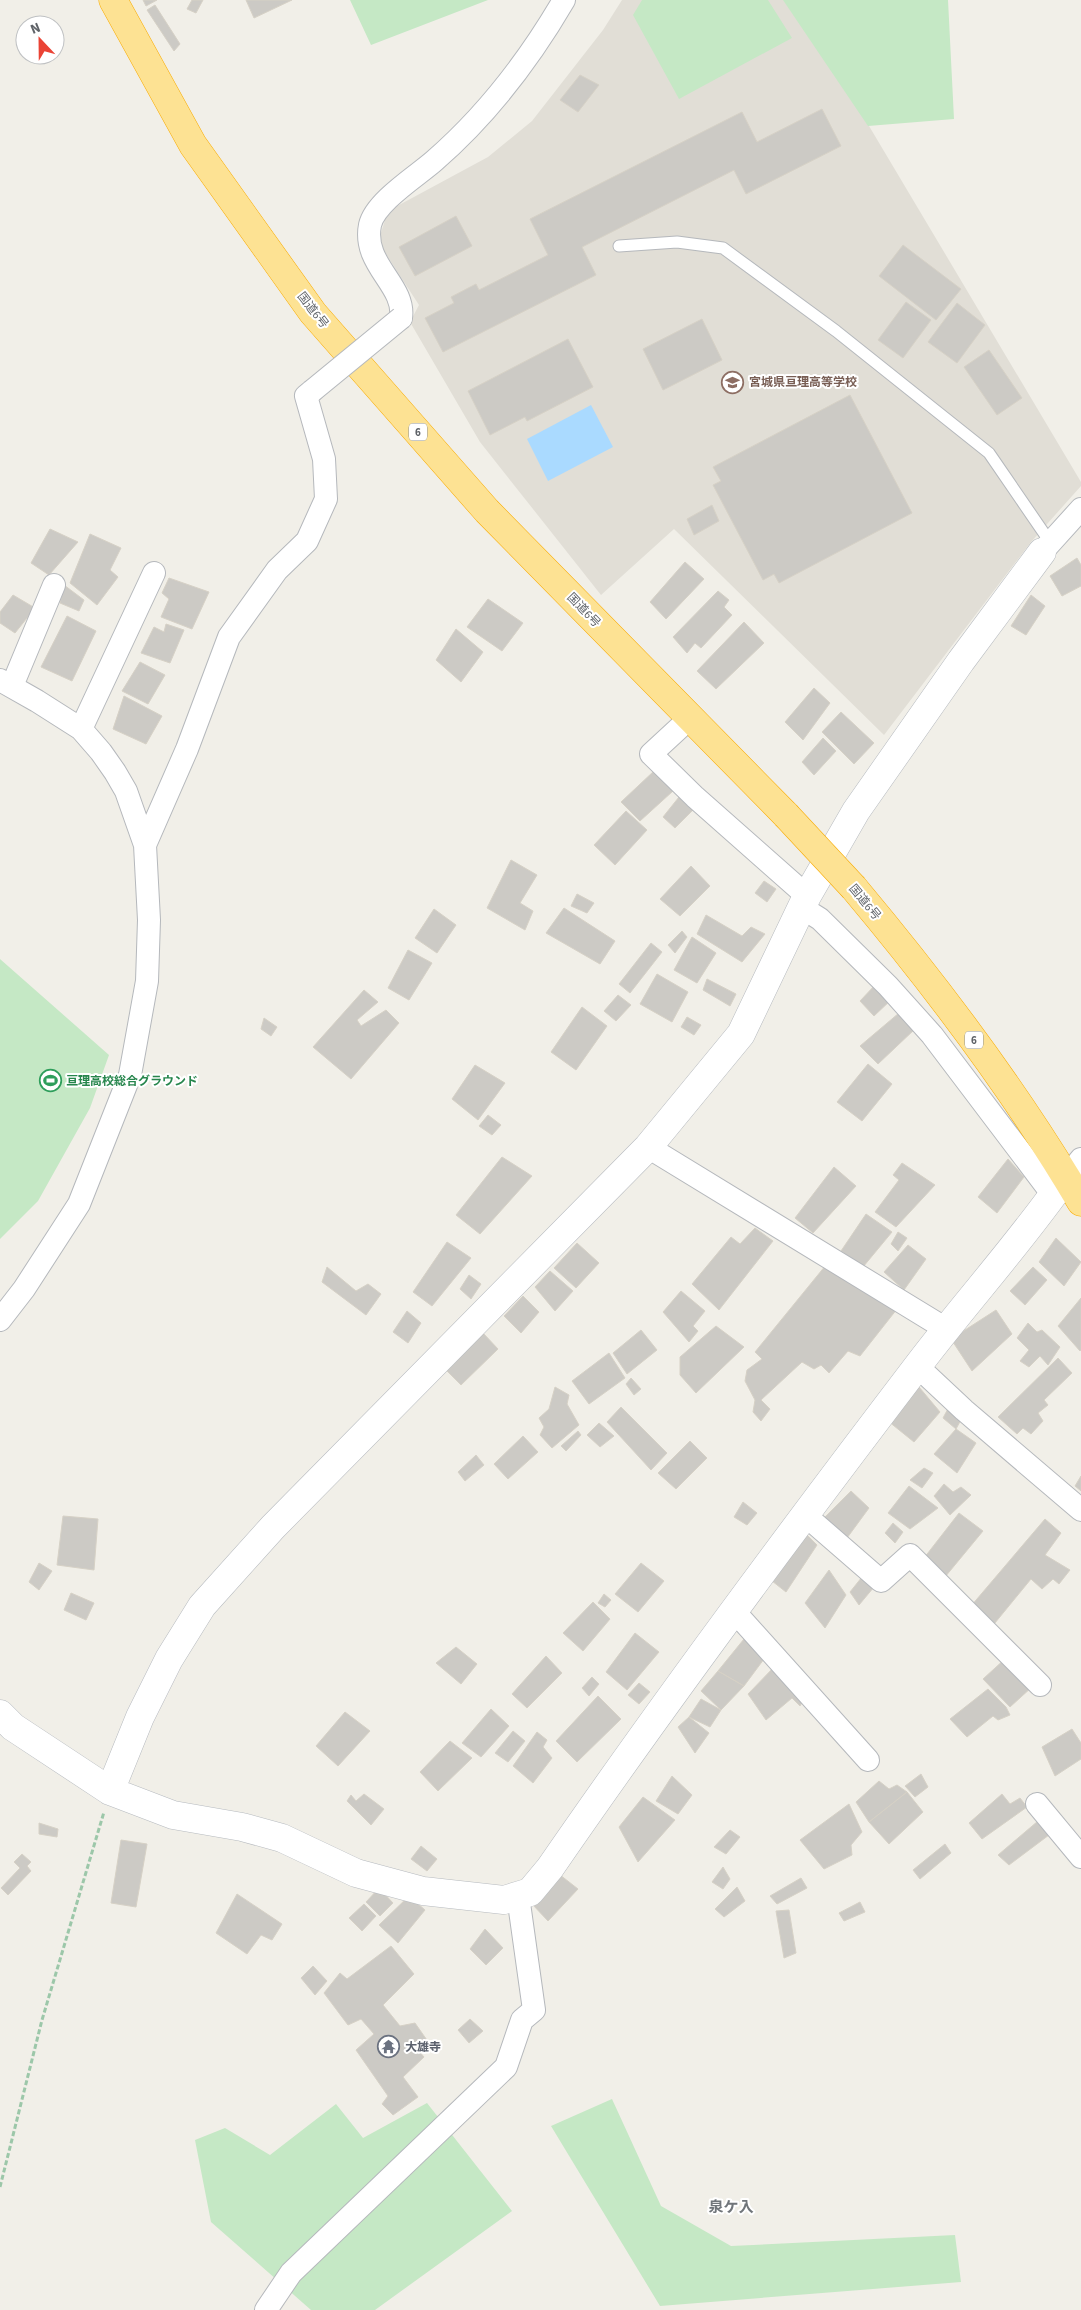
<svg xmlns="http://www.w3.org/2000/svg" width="1081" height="2310" font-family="'Source Sans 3','Noto Sans JP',sans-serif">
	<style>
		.education { fill: #e1ded6 }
		.green { fill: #c5e8c5 }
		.water { fill: #aadaff }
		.building { fill: #cccac5; stroke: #d6d1c6 }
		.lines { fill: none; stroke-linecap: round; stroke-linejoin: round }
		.lane-casing { stroke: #b5b8bc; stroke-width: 13 }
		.street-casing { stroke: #b5b8bc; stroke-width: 24 }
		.secondary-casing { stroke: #b6babf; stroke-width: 29 }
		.highway-casing { stroke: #f9ab00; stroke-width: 29 }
		.path { stroke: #9cc7a9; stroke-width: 3; stroke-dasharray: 5 2.5; stroke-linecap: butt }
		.lane { stroke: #fff; stroke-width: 11 }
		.street { stroke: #fff; stroke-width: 22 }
		.secondary { stroke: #fff; stroke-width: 28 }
		.highway { stroke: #fde293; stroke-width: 28 }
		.street-bridge-casing { stroke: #b5b8bc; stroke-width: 24; stroke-linecap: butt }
		.highway-bridge-casing { stroke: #f9ab00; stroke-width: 29; stroke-linecap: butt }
		.street-bridge { stroke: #fff; stroke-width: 22 }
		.highway-bridge { stroke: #fde293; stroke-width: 28 }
		.labels { text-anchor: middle; stroke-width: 4; stroke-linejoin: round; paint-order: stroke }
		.shield { fill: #fff; stroke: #8f9295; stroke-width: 1 }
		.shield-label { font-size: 11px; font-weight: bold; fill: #5f6368 }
		.street-label { font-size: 12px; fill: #5f6368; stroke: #fff }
		.education-label { font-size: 12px; font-weight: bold; fill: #785e54; stroke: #fff; text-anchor: start }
		.leisure-label { font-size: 12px; font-weight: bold; fill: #27864d; stroke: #fff; text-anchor: start }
		.worship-label { font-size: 12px; font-weight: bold; fill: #5b616d; stroke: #fff; text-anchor: start }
		.quarter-label { font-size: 15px; font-weight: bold; fill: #70757a; stroke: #fff }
	</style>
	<rect width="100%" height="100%" fill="#f1efe8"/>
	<!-- education -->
	<path class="education" d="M622,0H794L1081,482V486L1031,542L884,735L674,529L601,595L480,442L410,322L419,305L378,242L388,211L488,157L532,121L603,30Z"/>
	<!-- green -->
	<path class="green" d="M350,0H488L371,45Z
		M642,0H768L792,38L679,99L633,15Z
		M783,0H948L954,119L868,126Z
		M0,959L109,1055L90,1108L38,1201L0,1239Z
		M612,2099L661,2206L731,2246L955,2235L961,2282L660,2306L551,2126Z
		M427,2103L512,2211L375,2310H311L211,2222L195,2140L225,2128L270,2155L336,2104L363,2138Z"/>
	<!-- water -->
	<path class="water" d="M591,405L613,447L548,481L527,439Z"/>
	<!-- building -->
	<path class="building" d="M143,0H157L146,6Z
		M192,0H203L196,13L187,9Z
		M246,0H292L254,18Z
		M155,5L180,44L174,51L147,10Z
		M580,75L599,85L578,112L560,100Z
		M822,109L841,146L746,194L734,170L582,247L596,275L443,352L425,318L454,303L451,297L476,284L479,290L548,255L530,219L742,112L757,142Z
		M456,216L472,246L415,276L399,247Z
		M903,245L961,289L936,320L879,276Z
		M906,302L931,320L903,358L878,340Z
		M957,303L985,325L957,363L928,342Z
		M702,319L722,360L663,390L643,349Z
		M568,339L593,387L527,421L525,417L490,435L468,391Z
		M989,350L1022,398L997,415L964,367Z
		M850,395L912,513L779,583L774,574L763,580L713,485L721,481L713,467Z
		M712,505L719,521L694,535L687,519Z
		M50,529L78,542L49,575L31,563Z
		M90,534L121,548L110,570L118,577L97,605L70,583Z
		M1077,558L1081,565V586L1062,596L1050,576Z
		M685,562L704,579L666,619L650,602Z
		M169,578L209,592L192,629L161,617L169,599L162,593Z
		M64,585L84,600L79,611L60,603Z
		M718,591L729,600L724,607L732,615L701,648L695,643L687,653L673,637Z
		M13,595L35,608L15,633L0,623V612Z
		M1031,595L1045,606L1026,635L1011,626Z
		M488,599L523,623L502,651L467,627Z
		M67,616L96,631L72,681L41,667Z
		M744,622L764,643L716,689L697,671Z
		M166,624L184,630L170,663L141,653L154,627L164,632Z
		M456,629L483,652L461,682L436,660Z
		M140,662L165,675L148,704L122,691Z
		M814,688L830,703L803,740L785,722Z
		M124,696L162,716L146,744L113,729Z
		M841,712L874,743L854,764L822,732Z
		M823,738L836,751L814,775L802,762Z
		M654,771L673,791L640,821L621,802Z
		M679,797L693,810L675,828L663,817Z
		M626,811L647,830L615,865L594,845Z
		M511,860L537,875L520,903L533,911L525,930L487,908Z
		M691,866L710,886L680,916L660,899Z
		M764,881L776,889L767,902L755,893Z
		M577,894L594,903L587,913L571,906Z
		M564,908L615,941L600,964L546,933Z
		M434,909L456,925L437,953L415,938Z
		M706,915L742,936L751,927L765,934L742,962L697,934Z
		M682,931L687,937L675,953L668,945Z
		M692,937L716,953L697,983L674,970Z
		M651,943L662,952L630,993L619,984Z
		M408,950L432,963L409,1000L388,988Z
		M657,974L688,992L672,1022L640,1004Z
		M707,979L736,994L730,1006L703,990Z
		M876,984L892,999L874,1016L860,1001Z
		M364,990L378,1002L357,1020L361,1026L386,1010L399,1023L351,1079L313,1047Z
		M618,995L631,1005L616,1021L604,1011Z
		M582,1007L607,1026L576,1070L551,1052Z
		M899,1013L915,1029L878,1064L860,1046Z
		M687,1017L701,1025L694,1035L681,1027Z
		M264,1018L277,1027L271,1036L261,1029Z
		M868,1064L892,1084L862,1121L837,1102Z
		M475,1065L505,1083L478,1120L452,1099Z
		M488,1115L501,1125L492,1135L479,1126Z
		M502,1157L532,1176L480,1234L456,1215Z
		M1008,1159L1024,1177L997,1213L978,1197Z
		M902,1163L935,1185L896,1227L875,1212L899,1180L893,1175Z
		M834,1167L856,1186L813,1233L795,1218Z
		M866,1214L892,1232L863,1267L841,1251Z
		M755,1228L773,1241L719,1310L692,1284L731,1237L740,1244Z
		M898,1232L907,1238L898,1251L891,1244Z
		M1056,1238L1081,1262L1064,1286L1039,1262Z
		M447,1242L471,1258L432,1306L413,1292Z
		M577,1243L599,1263L576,1288L554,1268Z
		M908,1245L926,1259L904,1290L884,1272Z
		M826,1265L897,1309L860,1356L848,1351L829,1373L821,1365L814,1369L802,1362L761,1400L770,1409L761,1421L753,1412L755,1400L745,1381L747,1370L762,1359L755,1352Z
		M327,1267L356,1291L368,1284L381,1294L366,1315L322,1282Z
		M1033,1267L1047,1280L1025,1305L1010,1291Z
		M550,1271L573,1291L555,1311L535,1287Z
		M469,1275L481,1284L471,1299L460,1289Z
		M681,1291L705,1311L693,1326L698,1331L689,1342L663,1312Z
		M523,1296L539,1312L521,1333L504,1316Z
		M1081,1298V1350L1080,1351L1058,1326Z
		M996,1310L1012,1334L972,1371L951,1339Z
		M407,1311L421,1323L408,1343L393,1332Z
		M1028,1323L1037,1332L1042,1330L1060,1347L1048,1365L1040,1356L1029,1367L1020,1361L1029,1350L1017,1338Z
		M716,1326L744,1347L696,1393L680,1375V1357Z
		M641,1330L657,1350L627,1374L613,1353Z
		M483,1333L498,1349L461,1385L447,1371Z
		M609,1353L625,1378L589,1404L572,1381Z
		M1058,1358L1072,1373L1044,1400L1048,1405L1038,1413L1043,1421L1031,1434L1023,1428L1017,1434L998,1417Z
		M631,1378L641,1389L634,1395L626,1384Z
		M555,1387L569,1395L567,1404L579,1425L552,1448L540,1435L544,1427L539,1418L549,1409Z
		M919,1387L940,1412L914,1442L888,1421Z
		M950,1405L963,1416L956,1429L943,1418Z
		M621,1407L667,1453L651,1470L607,1422Z
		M599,1423L614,1436L600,1447L587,1435Z
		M956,1429L976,1443L957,1473L934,1454Z
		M578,1431L581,1435L566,1451L561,1446Z
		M523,1436L538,1452L508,1479L494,1464Z
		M690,1441L707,1458L676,1489L658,1473Z
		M476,1455L484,1465L465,1481L458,1472Z
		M924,1468L933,1473L922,1488L910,1480Z
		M1081,1476V1491L1075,1486Z
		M944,1484L953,1492L961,1487L971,1495L950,1515L934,1496Z
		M909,1486L938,1508L910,1529L888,1513Z
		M851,1491L869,1508L847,1538L824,1518Z
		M743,1502L757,1513L747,1525L734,1517Z
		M959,1513L983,1531L945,1577L924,1558Z
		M63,1516L98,1519L94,1570L57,1565Z
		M1045,1519L1061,1533L1045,1555L1070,1570L1059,1584L1053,1579L1042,1589L1031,1579L990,1629L971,1606Z
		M893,1523L903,1532L895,1543L885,1533Z
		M806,1534L817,1545L786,1592L767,1577Z
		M39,1563L52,1571L39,1590L29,1582Z
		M641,1563L664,1581L638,1612L615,1594Z
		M829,1570L846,1595L825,1628L805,1603Z
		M862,1577L874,1587L859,1605L850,1592Z
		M71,1593L94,1603L86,1620L64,1610Z
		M604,1594L611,1600L605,1607L598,1603Z
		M593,1602L610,1619L583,1651L563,1633Z
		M635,1633L659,1652L627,1690L606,1672Z
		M744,1639L767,1655L744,1686L718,1671Z
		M456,1647L477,1664L461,1684L436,1663Z
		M546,1656L562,1673L527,1708L512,1694Z
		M1006,1658L1032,1687L1010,1707L983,1679Z
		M776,1665L808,1693L800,1706L792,1698L766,1720L748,1694Z
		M718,1671L744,1686L721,1710L701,1691Z
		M592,1677L599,1684L589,1696L582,1688Z
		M639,1683L650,1692L639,1704L628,1695Z
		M988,1689L1006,1707L1010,1715L998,1720L993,1716L967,1737L950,1719Z
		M598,1696L621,1719L577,1762L556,1741Z
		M701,1699L721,1710L710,1727L689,1717Z
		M491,1709L509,1726L481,1757L462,1743Z
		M345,1712L370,1731L338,1766L316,1746Z
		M689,1717L709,1733L695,1753L678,1727Z
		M1072,1729L1081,1743V1759L1055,1776L1042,1747Z
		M513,1731L525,1741L508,1762L495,1753Z
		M537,1732L547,1740L543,1747L552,1758L533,1783L513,1766Z
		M450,1741L472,1758L438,1791L420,1772Z
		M921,1774L928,1787L915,1797L905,1786Z
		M672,1776L692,1795L678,1814L656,1801Z
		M879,1781L889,1789L897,1785L907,1792L869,1822L856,1802Z
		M907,1792L923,1812L889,1844L869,1822Z
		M364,1794L384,1809L371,1825L347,1801L351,1795L356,1801Z
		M1002,1794L1010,1804L1020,1798L1027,1807L982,1839L969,1823Z
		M643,1797L675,1820L638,1862L619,1827Z
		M849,1804L862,1832L851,1845L852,1855L824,1869L800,1840Z
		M1038,1821L1049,1835L1009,1865L998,1855Z
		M39,1823L58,1829L57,1837L39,1834Z
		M730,1830L740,1837L726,1854L714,1847Z
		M121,1840L147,1844L136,1907L111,1903Z
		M945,1844L951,1853L920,1879L913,1870Z
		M421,1846L437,1859L427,1871L411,1859Z
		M22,1854L31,1862L27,1866L31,1871L8,1895L1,1888L20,1868L14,1862Z
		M723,1867L730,1879L723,1889L712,1882Z
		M555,1871L578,1889L548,1921L532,1904Z
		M801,1878L807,1888L777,1904L770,1896Z
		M737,1887L745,1901L724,1917L715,1909Z
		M379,1888L393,1903L380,1916L366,1902Z
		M237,1894L282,1924L272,1940L261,1935L247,1954L216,1933Z
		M409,1896L425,1910L398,1943L379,1925Z
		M860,1902L865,1912L844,1921L839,1913Z
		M364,1904L376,1916L362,1931L349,1918Z
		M789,1910L796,1953L784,1958L776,1911Z
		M485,1929L503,1948L486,1965L470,1949Z
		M391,1946L414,1974L383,2005L400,2026L415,2023L429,2043L418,2050L424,2057L403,2077L418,2097L393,2115L382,2104L388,2096L356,2050L374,2034L361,2019L348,2025L324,1993L340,1973L347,1979Z
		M313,1966L327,1981L315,1995L301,1978Z
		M470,2019L483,2031L469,2043L458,2030Z"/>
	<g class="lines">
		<defs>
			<path id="lane" d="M619,246L677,242L723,248L836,331L989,453L1050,542"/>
			<path id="street" d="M401,318C406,285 362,265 370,225C375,202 417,176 434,161C487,115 529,60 564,0
				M1042,552L1081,509
				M0,680L37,701L81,729L101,752L115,772L126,791L145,845L149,920L147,981L130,1075L79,1204L24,1289L0,1320
				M12,686L54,585
				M690,718L651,754L695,797L807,896
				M81,729L154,573
				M145,845L187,749L229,637L277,570L307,541L326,499L324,459L306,396L312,391
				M801,907L820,919L888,986L932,1035L1053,1195
				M648,1147L946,1329
				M1066,1177L1081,1159
				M917,1366L964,1410L1081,1510
				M805,1515L881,1581L910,1555L1040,1685
				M734,1611L868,1760
				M1037,1804L1081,1857
				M266,2310L291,2273L506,2067L522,2020L534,2010L518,1896"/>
			<path id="secondary" d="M0,1714L13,1727L110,1791L173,1815L242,1827L282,1838L356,1873L423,1891L504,1900L530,1892L550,1868C667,1698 791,1532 916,1368C965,1303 1020,1243 1066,1177
				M110,1791L140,1717L169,1659L202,1606L273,1527L648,1147L741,1034L807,896L856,811L961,661L1042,552"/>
			<path id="highway" d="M113,0L193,145L313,313L487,511L786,815
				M854,888C937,987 1015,1090 1081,1202"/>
		</defs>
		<!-- lane casing -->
		<use href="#lane" class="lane-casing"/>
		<!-- street casing -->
		<use href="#street" class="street-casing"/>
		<!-- secondary casing -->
		<use href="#secondary" class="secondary-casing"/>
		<!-- highway casing -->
		<use href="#highway" class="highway-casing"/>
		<!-- path -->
		<path class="path" d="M0,2187L42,2020L104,1812"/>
		<!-- lane -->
		<use href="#lane" class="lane"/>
		<!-- street -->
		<use href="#street" class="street"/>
		<!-- secondary -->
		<use href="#secondary" class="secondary"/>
		<!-- highway -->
		<use href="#highway" class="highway"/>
		<defs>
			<path id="street-bridge" d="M312,391L401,318"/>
			<path id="highway-bridge" d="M786,815L854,888"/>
		</defs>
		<!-- street-bridge casing -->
		<use href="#street-bridge" class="street-bridge-casing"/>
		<!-- highway-bridge casing -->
		<use href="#highway-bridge" class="highway-bridge-casing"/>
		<!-- street-bridge -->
		<use href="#street-bridge" class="street-bridge"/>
		<!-- highway-bridge -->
		<use href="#highway-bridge" class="highway-bridge"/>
	</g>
	<!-- icons -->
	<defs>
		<symbol id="school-ring" viewBox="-11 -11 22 22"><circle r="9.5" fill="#fff" stroke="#8d6e63" stroke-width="1.5"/><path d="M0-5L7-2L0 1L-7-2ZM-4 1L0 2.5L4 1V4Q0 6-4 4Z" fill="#8d6e63"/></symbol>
		<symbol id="stadium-ring" viewBox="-11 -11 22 22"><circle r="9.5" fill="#fff" stroke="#2e9e5b" stroke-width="1.5"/><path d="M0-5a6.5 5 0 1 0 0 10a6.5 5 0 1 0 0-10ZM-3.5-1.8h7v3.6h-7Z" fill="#2e9e5b"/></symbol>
		<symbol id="temple-ring" viewBox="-11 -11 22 22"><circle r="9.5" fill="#fff" stroke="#6b7280" stroke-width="1.5"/><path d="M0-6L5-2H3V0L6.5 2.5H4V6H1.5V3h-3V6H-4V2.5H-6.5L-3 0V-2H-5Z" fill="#6b7280"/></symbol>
	</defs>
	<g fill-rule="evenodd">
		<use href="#school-ring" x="720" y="370" width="25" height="25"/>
		<use href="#stadium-ring" x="38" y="1068" width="25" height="25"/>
		<use href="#temple-ring" x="376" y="2034" width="25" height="25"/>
	</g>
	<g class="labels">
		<!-- shield labels -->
		<g class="shield">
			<rect x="409" y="423.5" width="18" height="17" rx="4"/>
			<rect x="965" y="1031.5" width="18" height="17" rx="4"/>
		</g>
		<g class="shield-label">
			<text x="418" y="436">6</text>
			<text x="974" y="1044">6</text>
		</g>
		<!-- street labels -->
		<g class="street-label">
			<text transform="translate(313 310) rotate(52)" y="4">国道6号</text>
			<text transform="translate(584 610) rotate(46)" y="4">国道6号</text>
			<text transform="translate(865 902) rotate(50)" y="4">国道6号</text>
		</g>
		<!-- education labels -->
		<g class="education-label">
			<text x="749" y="386">宮城県亘理高等学校</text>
		</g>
		<!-- leisure labels -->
		<g class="leisure-label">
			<text x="66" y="1085">亘理高校総合グラウンド</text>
		</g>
		<!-- worship labels -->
		<g class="worship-label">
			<text x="405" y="2051">大雄寺</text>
		</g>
		<!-- quarter labels -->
		<g class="quarter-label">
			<text x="731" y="2212">泉ケ入</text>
		</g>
	</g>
	<!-- north arrow -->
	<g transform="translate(40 40) rotate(338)"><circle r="24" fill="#ffffff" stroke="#bfc1c3"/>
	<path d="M0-4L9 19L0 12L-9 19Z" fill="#ea4335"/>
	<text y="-8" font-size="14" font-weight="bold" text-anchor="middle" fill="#5f6368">N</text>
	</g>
</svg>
